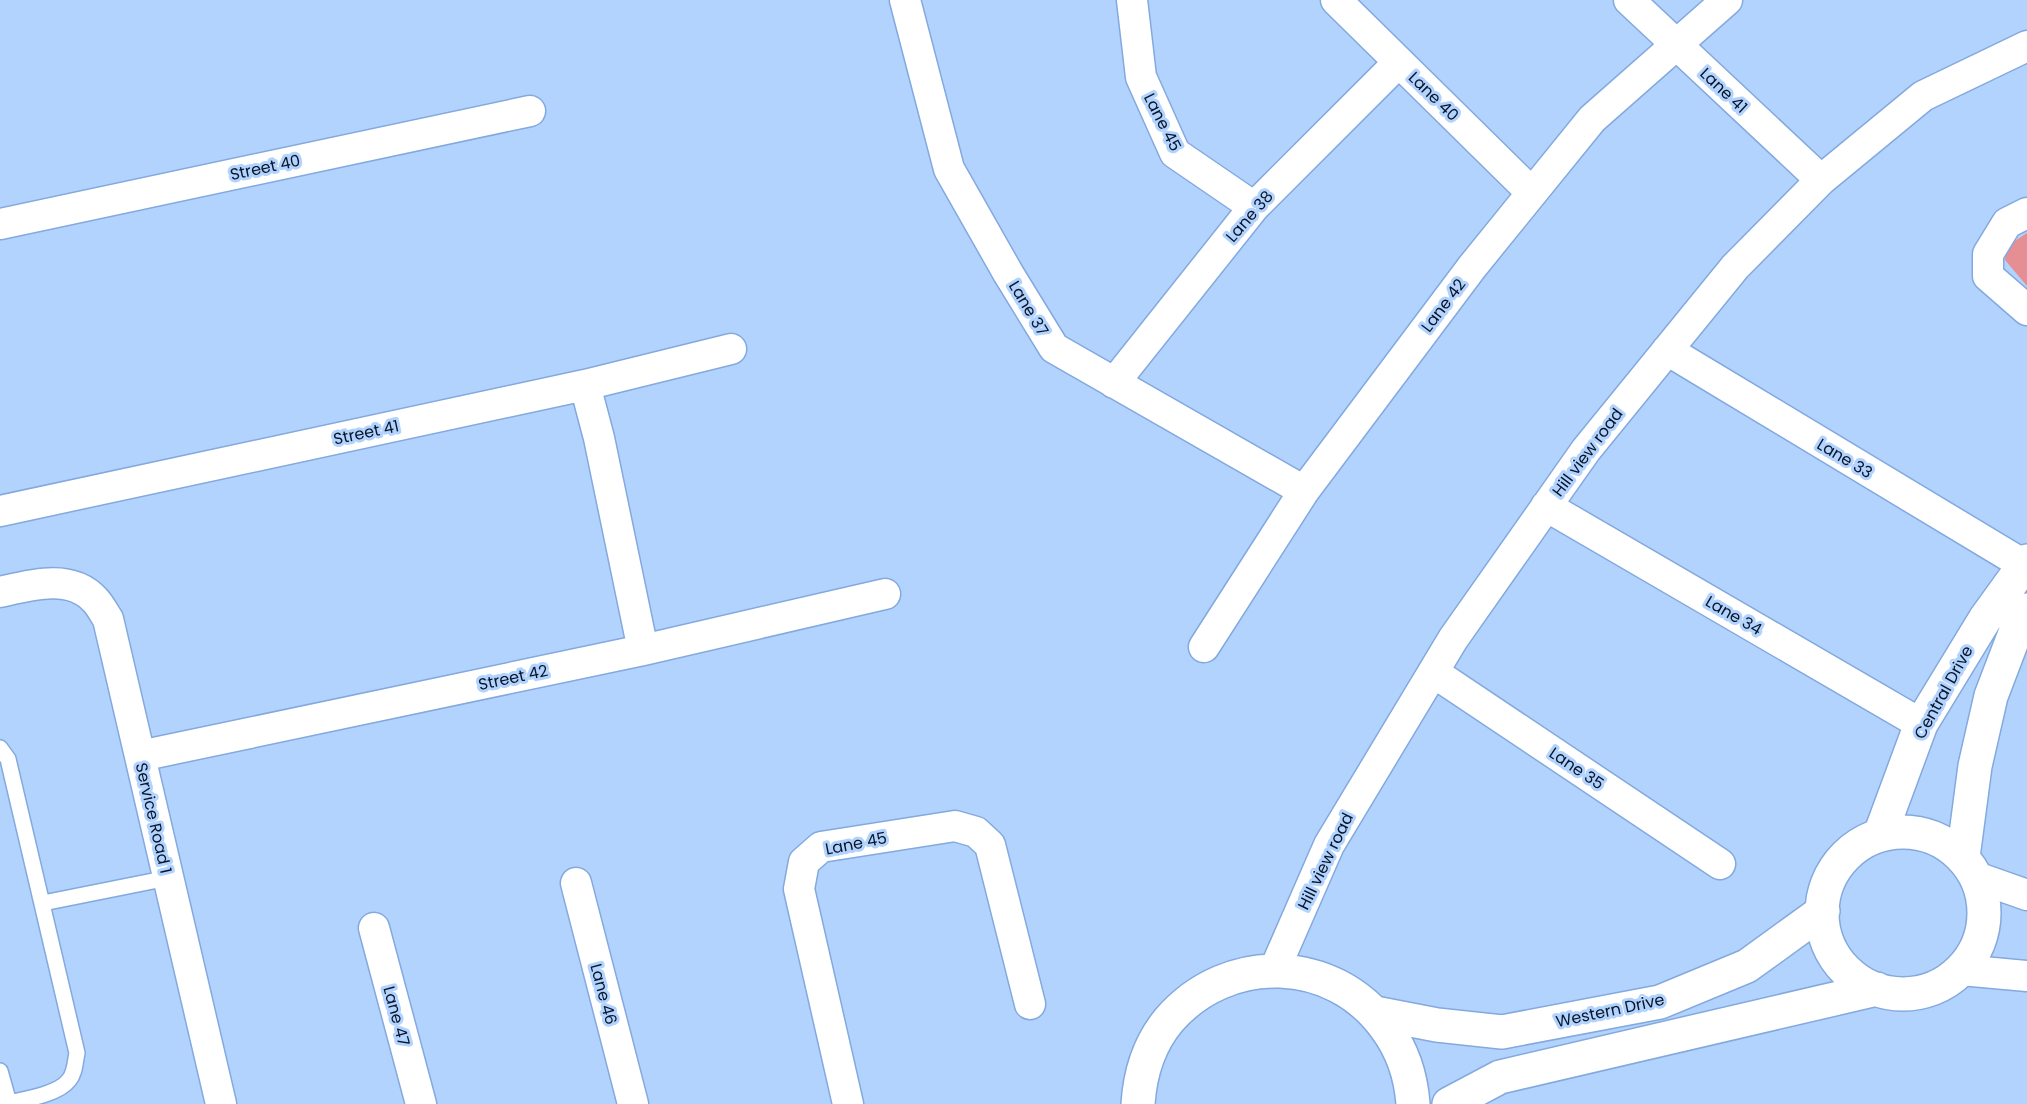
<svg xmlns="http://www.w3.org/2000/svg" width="2027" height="1104" font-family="Poppins,sans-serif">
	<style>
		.green { fill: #e58e93 }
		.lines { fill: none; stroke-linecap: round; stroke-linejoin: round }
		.service-casing { stroke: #83a9dd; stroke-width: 18 }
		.minor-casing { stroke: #83a9dd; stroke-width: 33 }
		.tertiary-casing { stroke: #83a9dd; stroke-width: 36 }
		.service { stroke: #fff; stroke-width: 15 }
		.minor { stroke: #fff; stroke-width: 30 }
		.tertiary { stroke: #fff; stroke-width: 33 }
		.labels { text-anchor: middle; stroke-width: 6; stroke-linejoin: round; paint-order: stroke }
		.street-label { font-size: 16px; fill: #071528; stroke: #b3d3ff }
	</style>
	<rect width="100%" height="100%" fill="#b3d3ff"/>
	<!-- green -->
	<path class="green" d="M2027,233V286L2005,260L2007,246Z"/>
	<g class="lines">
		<defs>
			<path id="service" d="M0,748L8,759L77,1053C75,1062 75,1073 69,1080C58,1095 21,1100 3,1104
				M43,903L168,878
				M0,1071L9,1103"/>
			<path id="minor" d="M905,0L949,169L1008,273L1054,348L1304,491
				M1132,0L1141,77L1175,153L1254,207
				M1336,0L1532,193
				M1629,0L1821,180
				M2027,213L2007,223L1988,254V276L2027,310
				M0,224L530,111
				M1667,350L2024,565
				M1114,383L1254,207L1399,62
				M585,385L599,438L643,650
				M1546,506L1921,724
				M0,511L585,385L731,349
				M0,592C30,585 71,573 95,600C100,605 104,613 108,619L221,1104
				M1204,647L1304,491L1472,267L1592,119L1727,0
				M1433,672L1720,864
				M140,756L643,650L885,594
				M1976,877L2027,895
				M576,883L633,1104
				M374,928L421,1104
				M1961,970L2027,976
				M1274,971L1329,845L1453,639L1586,450L1735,267L1821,180L1923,96L2027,46
				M848,1104L799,889L804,862L821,847L955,826L976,832L990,845L1030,1004"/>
			<path id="tertiary" d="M1822 913a81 81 0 1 1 162 0a81 81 0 1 1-162 0Z
				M1880,835L1921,724L1985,619L2027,561
				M1963,857L1975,766L1991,696L2022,615L2027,610
				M1375,1013L1437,1025L1502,1032L1660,1002L1747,966L1823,911
				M1138,1104C1140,1074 1149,1044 1169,1020C1228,952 1334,955 1386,1028C1403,1051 1411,1076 1413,1104
				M1449,1104L1500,1077L1877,989"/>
		</defs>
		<!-- service casing -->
		<use href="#service" class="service-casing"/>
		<!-- minor casing -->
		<use href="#minor" class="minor-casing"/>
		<!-- tertiary casing -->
		<use href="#tertiary" class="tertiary-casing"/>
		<!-- service -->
		<use href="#service" class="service"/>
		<!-- minor -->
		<use href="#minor" class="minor"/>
		<!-- tertiary -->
		<use href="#tertiary" class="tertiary"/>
	</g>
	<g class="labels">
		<!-- street labels -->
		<g class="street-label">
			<text transform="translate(1724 90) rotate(43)" y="6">Lane 41</text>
			<text transform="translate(1434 96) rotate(44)" y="6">Lane 40</text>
			<text transform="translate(1163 122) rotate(63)" y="6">Lane 45</text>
			<text transform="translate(265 167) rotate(-12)" y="6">Street 40</text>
			<text transform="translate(1249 216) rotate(-49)" y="6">Lane 38</text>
			<text transform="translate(1443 305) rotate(-53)" y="6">Lane 42</text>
			<text transform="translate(1029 308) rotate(59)" y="6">Lane 37</text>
			<text transform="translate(366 432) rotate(-12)" y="6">Street 41</text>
			<text transform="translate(1587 452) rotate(-53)" y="6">Hill view road</text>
			<text transform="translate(1845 458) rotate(31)" y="6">Lane 33</text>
			<text transform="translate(1734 615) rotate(30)" y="6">Lane 34</text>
			<text transform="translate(513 677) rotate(-12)" y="6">Street 42</text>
			<text transform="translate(1943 692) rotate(-61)" y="6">Central Drive</text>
			<text transform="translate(1577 768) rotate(34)" y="6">Lane 35</text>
			<text transform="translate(154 818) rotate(77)" y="6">Service Road 1</text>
			<text transform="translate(856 843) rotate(-11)" y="6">Lane 45</text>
			<text transform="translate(1325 861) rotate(-64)" y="6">Hill view road</text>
			<text transform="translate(604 994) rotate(75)" y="6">Lane 46</text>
			<text transform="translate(1610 1010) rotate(-12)" y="6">Western Drive</text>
			<text transform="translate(397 1016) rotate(75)" y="6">Lane 47</text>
		</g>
	</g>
</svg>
